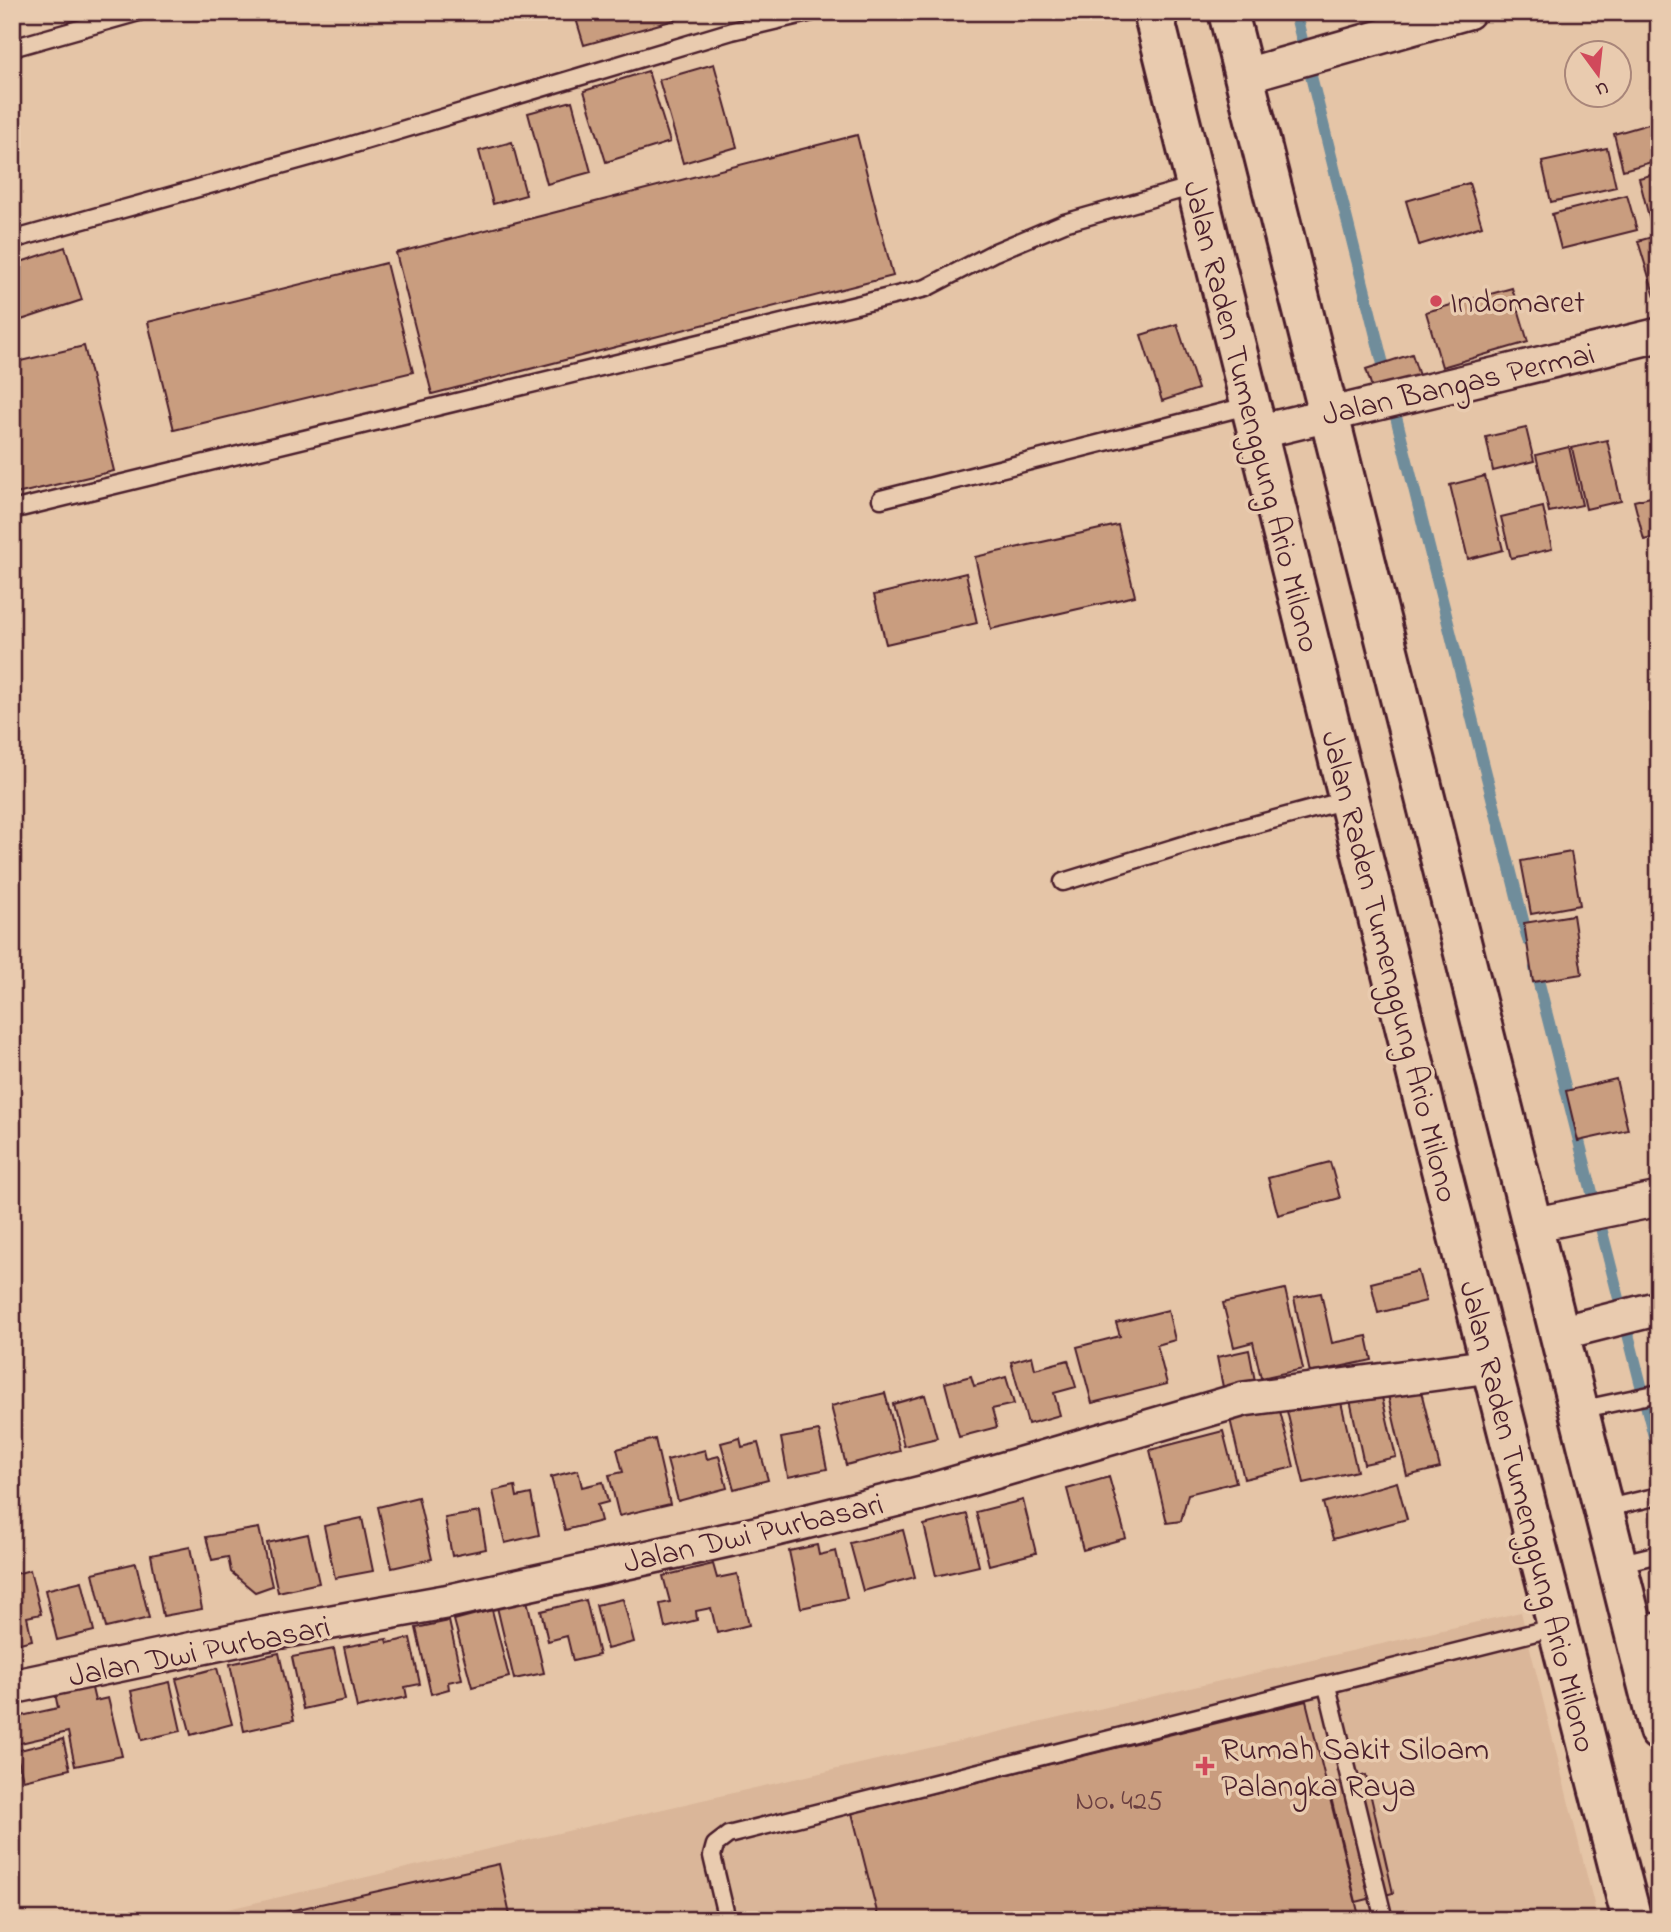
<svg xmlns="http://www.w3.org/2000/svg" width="1671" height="1932" font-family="'Indie Flower',sans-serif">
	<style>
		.built { fill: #dab699 }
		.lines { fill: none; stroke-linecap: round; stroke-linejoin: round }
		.stream { stroke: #708d9b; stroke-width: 12 }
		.building { fill: #c99d7f; stroke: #4a1f2b; stroke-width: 2 }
		.service-casing { stroke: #4a1f2b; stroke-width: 21 }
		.minor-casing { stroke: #4a1f2b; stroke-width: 38 }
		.trunk-casing { stroke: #4a1f2b; stroke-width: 44 }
		.service { stroke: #e9cbaf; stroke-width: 16 }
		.minor { stroke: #e9cbaf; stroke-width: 33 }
		.trunk { stroke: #e9cbaf; stroke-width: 38 }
		.poi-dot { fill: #d1495b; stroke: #e9cbaf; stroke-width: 2.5 }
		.labels { text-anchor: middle; stroke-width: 7; stroke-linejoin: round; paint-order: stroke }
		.number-label { font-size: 28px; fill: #6a3e40 }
		.poi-label { font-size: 32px; fill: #4a1f2b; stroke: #e9cbaf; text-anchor: start }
		.street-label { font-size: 32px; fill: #4a1f2b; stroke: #e9cbaf }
	</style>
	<rect width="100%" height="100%" fill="#e5c5a7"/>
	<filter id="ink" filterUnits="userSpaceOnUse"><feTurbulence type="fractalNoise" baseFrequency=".0143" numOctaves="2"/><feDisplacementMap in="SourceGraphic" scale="14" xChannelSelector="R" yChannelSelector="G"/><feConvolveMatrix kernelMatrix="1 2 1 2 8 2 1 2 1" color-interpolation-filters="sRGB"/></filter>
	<g filter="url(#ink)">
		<!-- built -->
		<path class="built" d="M1521,1612L1598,1920H180Z"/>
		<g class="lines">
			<!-- stream -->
			<path class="stream" d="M1295,12L1387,380
				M1392,401L1528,940
				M1535,968L1659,1456"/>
		</g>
		<!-- building -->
		<path class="building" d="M574,12H695L696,14L584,45Z
			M714,64L737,147L683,163L659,80Z
			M648,71L670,142L606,162L584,91Z
			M572,101L591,172L547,184L528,113Z
			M1659,121V160L1623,170L1614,134Z
			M857,135L893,276L432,394L396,253Z
			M512,142L526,195L493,204L479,151Z
			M1607,148L1616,187L1551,202L1542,162Z
			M1659,173V223L1651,225L1639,178Z
			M1469,183L1482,226L1419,245L1406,201Z
			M1627,195L1637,230L1561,249L1552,214Z
			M1659,235V296L1655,297L1638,241Z
			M65,247L82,300L12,323V265Z
			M386,263L413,372L174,430L148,322Z
			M1512,288L1528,342L1442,367L1426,312Z
			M1177,324L1198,389L1162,401L1141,335Z
			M84,346L114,471L12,495V363Z
			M1412,354L1421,382L1375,397L1366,369Z
			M1526,428L1534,461L1493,471L1486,437Z
			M1607,440L1621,501L1586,509L1572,448Z
			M1569,447L1582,505L1549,512L1536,455Z
			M1485,476L1503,550L1468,559L1450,485Z
			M1659,495V536L1644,540L1634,501Z
			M1543,507L1552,549L1511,558L1501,517Z
			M1118,525L1135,596L991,629L975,557Z
			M966,573L977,623L886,644L874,595Z
			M1571,852L1580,905L1531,914L1521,861Z
			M1573,915L1582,974L1533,982L1524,923Z
			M1616,1079L1628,1130L1578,1141L1566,1091Z
			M1659,1083V1110L1654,1084Z
			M1330,1162L1340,1198L1278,1215L1268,1178Z
			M1418,1271L1426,1301L1378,1313L1371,1283Z
			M1285,1289L1303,1369L1261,1378L1253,1342L1234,1347L1223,1303Z
			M1321,1293L1332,1343L1367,1336L1372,1360L1310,1373L1294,1298Z
			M1168,1310L1175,1340L1157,1345L1167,1384L1092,1403L1077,1347L1120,1336L1116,1323Z
			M1249,1350L1255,1381L1223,1387L1217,1357Z
			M1032,1356L1035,1369L1068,1360L1076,1387L1054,1393L1060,1415L1028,1424L1011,1362Z
			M971,1376L974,1386L1006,1377L1014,1404L992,1409L997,1427L959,1437L945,1383Z
			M1419,1383L1440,1468L1407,1476L1387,1391Z
			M885,1393L900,1451L846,1465L831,1406Z
			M1381,1393L1396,1457L1364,1464L1350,1400Z
			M925,1395L937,1438L904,1446L893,1404Z
			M1340,1398L1357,1471L1304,1483L1287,1411Z
			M1279,1407L1294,1467L1244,1479L1230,1419Z
			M819,1431L827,1469L788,1477L781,1438Z
			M1223,1431L1236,1482L1188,1494L1181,1521L1167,1523L1150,1450Z
			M740,1438L742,1447L758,1443L768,1480L734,1489L721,1443Z
			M655,1439L670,1504L619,1516L609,1475L623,1472L617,1449Z
			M705,1450L707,1459L719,1456L727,1488L678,1501L667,1460Z
			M578,1470L582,1487L603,1482L608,1502L597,1505L601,1521L565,1530L551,1477Z
			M1109,1477L1126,1538L1083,1550L1067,1489Z
			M1397,1482L1407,1519L1333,1539L1323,1503Z
			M515,1486L517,1497L531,1494L539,1535L505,1543L493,1491Z
			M418,1497L432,1559L392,1568L378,1507Z
			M1023,1500L1036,1553L989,1565L976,1512Z
			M480,1512L486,1549L452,1556L445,1518Z
			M967,1514L979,1566L936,1576L924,1525Z
			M362,1518L373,1571L335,1578L324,1526Z
			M259,1528L272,1586L255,1592L231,1572L228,1557L212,1560L206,1537Z
			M903,1530L915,1577L863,1591L850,1543Z
			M308,1534L319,1583L278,1592L267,1543Z
			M817,1545L819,1555L836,1551L847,1598L801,1608L789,1551Z
			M190,1547L202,1609L163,1616L151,1555Z
			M136,1563L149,1618L106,1628L93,1573Z
			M713,1564L717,1578L737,1574L749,1625L717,1633L711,1608L696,1611L697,1620L665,1628L660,1604L670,1602L663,1576Z
			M30,1570L41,1614L27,1617L32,1640L12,1645V1575Z
			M82,1581L94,1631L57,1640L45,1590Z
			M623,1599L634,1642L607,1649L596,1605Z
			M527,1600L544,1673L514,1679L497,1607Z
			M586,1600L599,1655L573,1661L567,1636L548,1641L541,1611Z
			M492,1610L509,1677L472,1687L454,1620Z
			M449,1621L462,1679L448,1682L449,1689L431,1694L416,1628Z
			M410,1638L420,1684L405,1687L407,1697L357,1708L344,1647L387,1639L388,1643Z
			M334,1649L345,1700L303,1709L292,1657Z
			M279,1653L294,1720L244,1731L230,1664Z
			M217,1668L232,1724L191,1735L176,1679Z
			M170,1682L181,1731L142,1740L131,1691Z
			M91,1684L95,1701L108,1698L122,1756L75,1766L68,1732L16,1744L12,1718L58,1708L55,1693Z
			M1306,1701L1360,1920H879L852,1813Z
			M63,1739L70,1769L23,1780L16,1751Z
			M1366,1775L1393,1893L1356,1902L1328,1785Z
			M499,1864L511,1920H249Z"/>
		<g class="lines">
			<defs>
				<path id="service" d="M12,48L139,12
					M12,240L338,149L732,31L812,12
					M881,499L1251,405
					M12,510L926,288L995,252L1064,223L1194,186
					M1063,882L1212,836L1350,799
					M1579,1410L1659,1393
					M1603,1509L1659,1496
					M1617,1564L1659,1554
					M1633,1628L1659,1621
					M1327,1686L1384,1920
					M727,1920L712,1856L715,1845L728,1835L1556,1627"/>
				<path id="minor" d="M1243,76L1468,12
					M1258,432L1659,335
					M1532,1225L1659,1199
					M1560,1333L1659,1308
					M12,1687L265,1634L445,1602L764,1532L922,1493L1244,1399L1490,1366"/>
				<path id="trunk" d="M1153,12L1419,1083L1632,1920
					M1228,12L1659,1731"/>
			</defs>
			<!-- service casing -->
			<use href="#service" class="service-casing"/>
			<!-- minor casing -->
			<use href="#minor" class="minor-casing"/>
			<!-- trunk casing -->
			<use href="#trunk" class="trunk-casing"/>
			<!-- service -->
			<use href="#service" class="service"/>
			<!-- minor -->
			<use href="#minor" class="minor"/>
			<!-- trunk -->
			<use href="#trunk" class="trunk"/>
		</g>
	</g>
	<!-- markers -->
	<g class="poi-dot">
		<circle cx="1436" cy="301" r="7"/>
		<path d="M1201.5 1755.5h7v7h7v7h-7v7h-7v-7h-7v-7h7z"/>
	</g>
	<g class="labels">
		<!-- number labels -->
		<g class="number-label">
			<text x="1119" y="1809">No. 425</text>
		</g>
		<!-- poi labels -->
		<g class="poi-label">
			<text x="1450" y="312">Indomaret</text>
			<text x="1221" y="1759">Rumah Sakit Siloam<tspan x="1221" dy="37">Palangka Raya</tspan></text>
		</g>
		<!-- street labels -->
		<g class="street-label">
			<text transform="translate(1458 383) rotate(-13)" y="11">Jalan Bangas Permai</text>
			<text transform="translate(1253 416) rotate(76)" y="11">Jalan Raden Tumenggung Ario Milono</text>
			<text transform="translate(1391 966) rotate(76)" y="11">Jalan Raden Tumenggung Ario Milono</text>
			<text transform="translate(1529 1516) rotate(76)" y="11">Jalan Raden Tumenggung Ario Milono</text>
			<text transform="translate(753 1532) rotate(-13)" y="11">Jalan Dwi Purbasari</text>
			<text transform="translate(199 1650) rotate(-11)" y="11">Jalan Dwi Purbasari</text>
		</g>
	</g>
	<!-- margin -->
	<rect width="1671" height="1932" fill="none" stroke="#e9cbaf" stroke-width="42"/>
	<rect x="21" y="21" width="1629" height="1890" fill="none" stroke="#4a1f2b" stroke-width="2.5" filter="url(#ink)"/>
	<!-- north arrow -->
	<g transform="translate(1598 74) rotate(165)"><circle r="33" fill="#e9cbaf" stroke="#a9867a" stroke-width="2"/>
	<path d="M0-5L12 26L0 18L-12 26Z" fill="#d1495b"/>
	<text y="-10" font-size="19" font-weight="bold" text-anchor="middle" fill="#4a1f2b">U</text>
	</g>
</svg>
